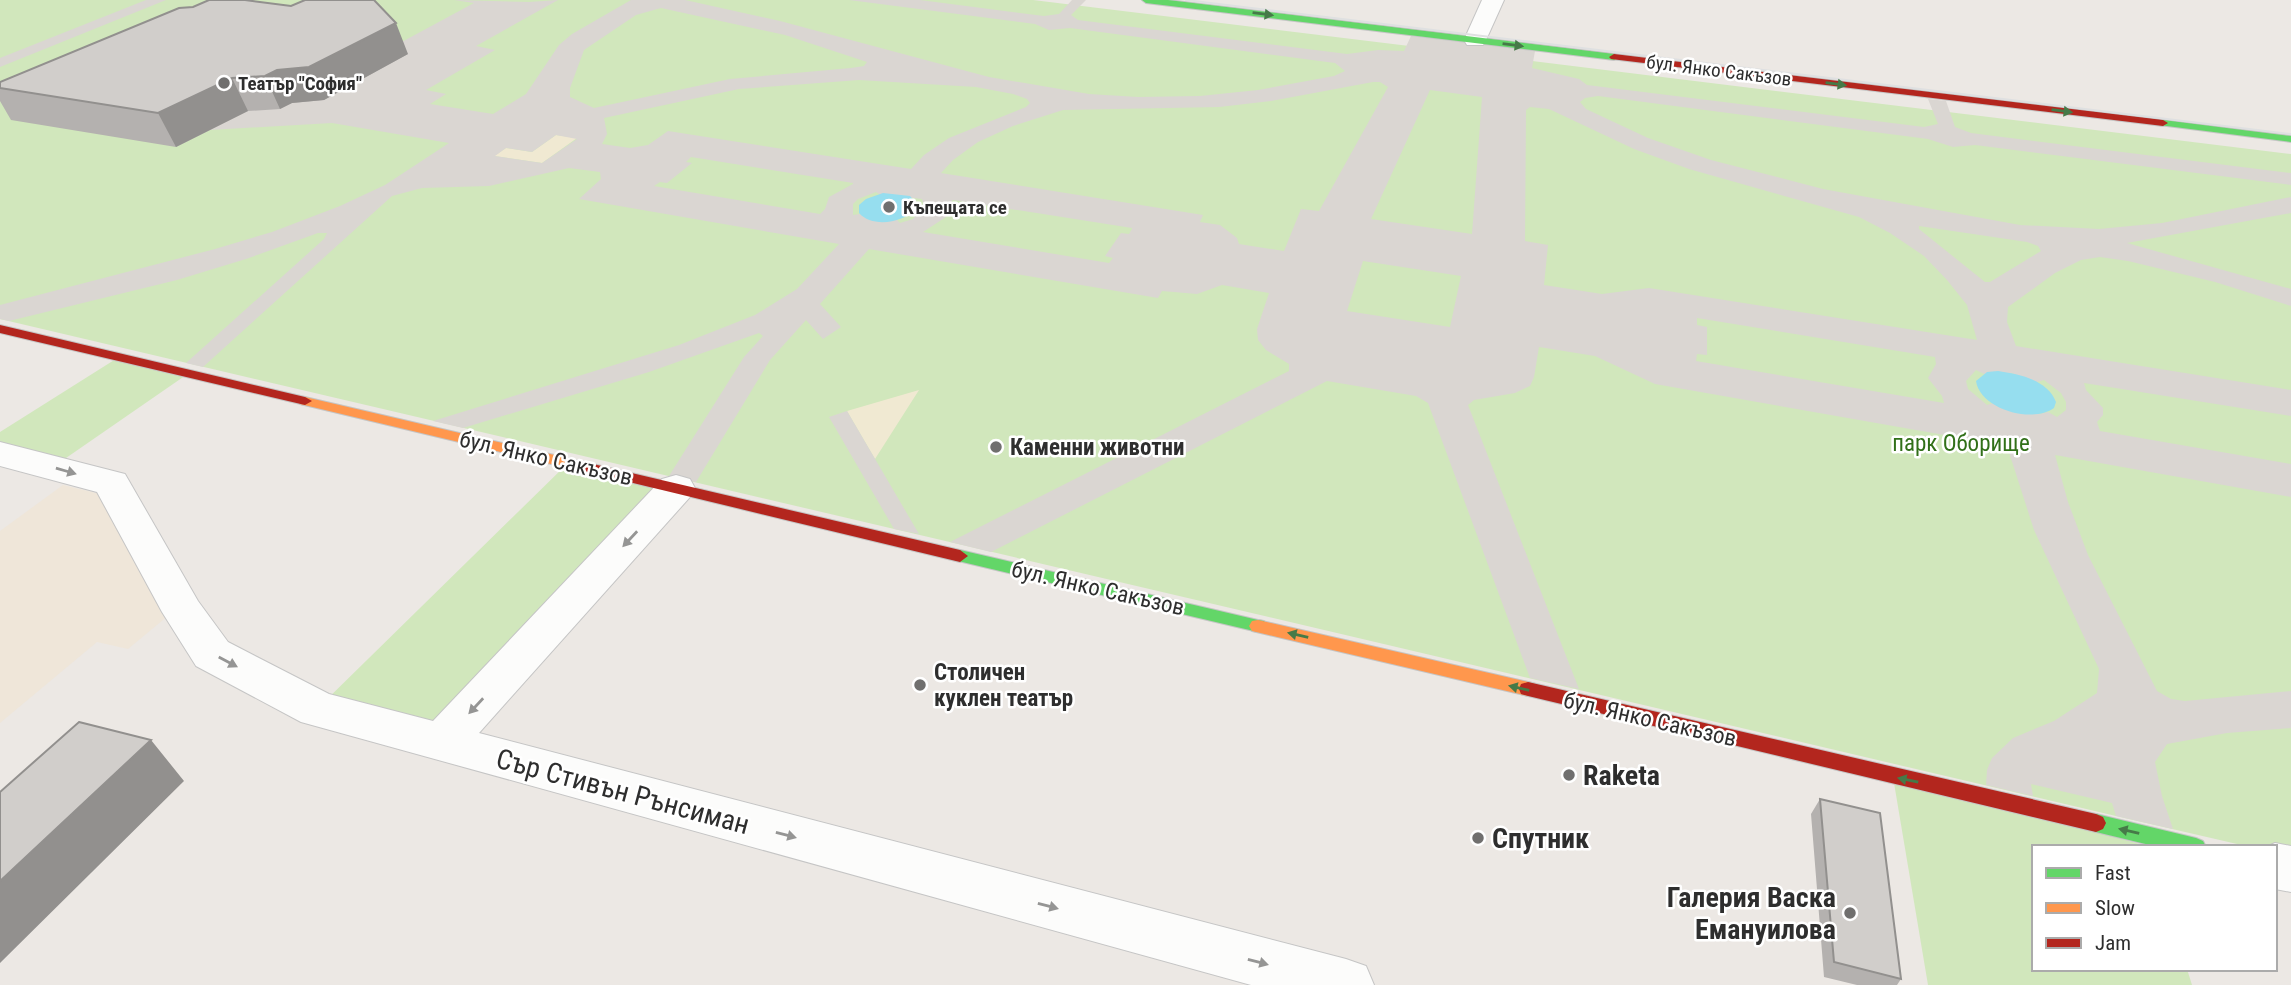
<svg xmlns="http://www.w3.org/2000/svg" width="2291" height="985" font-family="'Roboto Condensed',sans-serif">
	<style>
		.education { fill: #efe6d9 }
		.green { fill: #d1e7bc }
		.sand { fill: #f0e9d2 }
		.plaza { fill: #dad6d2; fill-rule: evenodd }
		.water { fill: #96deef }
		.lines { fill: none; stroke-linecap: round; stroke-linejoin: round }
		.street-casing { stroke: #c5c5c5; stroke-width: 2 }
		.fast-casing { stroke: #c5c5c5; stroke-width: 2 }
		.slow-casing { stroke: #c5c5c5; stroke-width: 2 }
		.jam-casing { stroke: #c5c5c5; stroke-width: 2 }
		.street { fill: #fcfcfb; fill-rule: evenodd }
		.fast { fill: #63d668; fill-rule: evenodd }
		.slow { fill: #ff974d; fill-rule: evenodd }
		.jam { fill: #b3261e; fill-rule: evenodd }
		.tram { stroke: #dfe0e1; stroke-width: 2 }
		.wall { fill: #b4b1af }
		.shaded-wall { fill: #92908e }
		.building { fill: #d1cecb; stroke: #92908e; stroke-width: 2 }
		.oneway { fill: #467a48 }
		.oneway2 { fill: #959594 }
		.poi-dot { fill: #706f6e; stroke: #fff; stroke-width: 2.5 }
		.labels { text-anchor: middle; stroke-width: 5; stroke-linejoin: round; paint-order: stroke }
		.far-street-label { font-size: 19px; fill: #2e2e2e; stroke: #fff }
		.far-poi-label { font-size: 19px; font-weight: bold; fill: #2e2e2e; stroke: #fff; text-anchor: start }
		.park-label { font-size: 23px; fill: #317019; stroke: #fff }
		.poi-label { font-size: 23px; font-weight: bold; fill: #2e2e2e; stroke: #fff; text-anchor: start }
		.street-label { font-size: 23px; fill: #2e2e2e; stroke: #fff }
		.near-poi-label { font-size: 28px; font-weight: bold; fill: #2e2e2e; stroke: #fff; text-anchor: start }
		.near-street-label { font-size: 28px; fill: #2e2e2e; stroke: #fff }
	</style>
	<rect width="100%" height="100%" fill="#ece8e4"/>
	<!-- education -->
	<path class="education" d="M63,485L100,494L169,615L128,649L97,642L0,723V531Z"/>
	<!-- green -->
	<path class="green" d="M0,0H1033L2291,154V856L2275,847H2250L2116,816L0,319Z
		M119,357L189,373L53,467L0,454V432Z
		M568,463L676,488L442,742L317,709Z
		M1893,777L2151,847H2034V969H2187L2192,985H1928Z"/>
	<!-- sand -->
	<path class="sand" d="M556,135L577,138L542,163L494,156L506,148L532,152Z
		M919,390L875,459L847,411Z"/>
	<!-- plaza -->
	<path class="plaza" d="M146,0H166L0,67V58Z
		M454,0L529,2L558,0L476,46L495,50L426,90L446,94L430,104L493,114L526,94L559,45L572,34L631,0H685L780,21L989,77L1089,94L1138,97L1200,96L1258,90L1334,76L1345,71L1335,63L1070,28L1049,30L1035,24L849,0H920L1044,16L1059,14L1072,0H1086L1071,15L1078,20L1347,54L1378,50L1404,51L1411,36L1535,51L1532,68L1579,79L1587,85L1924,127L1938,124L1928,99L1946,101L1955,127L1971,133L2291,173V185L1975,145L1953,147L1928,139L1598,96L1585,98L1580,102L1586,109L1648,138L1711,160L1823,189L2020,225L2099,229L2162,223L2291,197V213L2127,243L2291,289V306L2215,282L2128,261L2100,257L2081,260L2055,273L2008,307L2007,322L2016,346L2291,390V416L2084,383L2086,390L2103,408V415L2097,422L2100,431L2291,464V497L2055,455L2068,502L2088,555L2157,691L2171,699L2185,701L2291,691V728L2227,733L2167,744L2155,762L2162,796L2173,829L2116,816L2112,803L2031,784L2033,796L1986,785L1987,770L1992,758L2013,738L2054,721L2097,693L2099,669L2034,530L2007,446L1655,384L1595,356L1539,347L1534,377L1530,386L1515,393L1474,400L1468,405L1579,689L1530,678L1428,403L1416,396L1327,381L991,552L950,542L1289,371V364L1266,350L1258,340L1257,329L1269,293L1222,285L1197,294L1162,291L1158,298L869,249L820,304L841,327L823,339L806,320L770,360L696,482L669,476L744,357L763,336L759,333L649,372L463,428L433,421L679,345L755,315L797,289L839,244L579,199L601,179L600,172L569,168L489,186L422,188L392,196L203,367L186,363L324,239L327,233H318L246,259L177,280L9,321L0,319V305L215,249L272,232L340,206L385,185L449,143L332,123L210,130L206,123L398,44L474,3ZM661,8L785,35L867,62L864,66L851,68L730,79L594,108L570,97V88L584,50L636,15ZM859,80L976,87L1013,94L1027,99L1030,103L1026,107L949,138L924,155L911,169L668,131L648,145L630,148L602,144L607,134L604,118L739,89ZM1373,82H1380L1388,87L1319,211L1301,209L1284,251L1239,244L1237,238L1220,225L1200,222L1203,215L941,173L953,160L978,142L1013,126L1063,110L1219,107L1271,101ZM1430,90L1482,97L1472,234L1371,219ZM1530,107L1549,109L1634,149L1689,169L1859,217L1890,233L1924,256L1947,280L1967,305L1977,340L1649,288L1602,294L1544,285L1548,245L1525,241L1526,110ZM556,135L577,139L542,163L495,156L506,148L532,152ZM691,157L853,183V184L829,197L825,209L820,214L654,186L660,182L667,183L692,163L686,162ZM876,192L879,194L922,199L924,207L913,219L900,223L897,220L878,221L860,214L853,215V204L858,199ZM953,200L1132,228V229L1129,234L1121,233L1105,256L1113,258L1109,263L923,232L946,217L949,211L948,205ZM1919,226L2027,242L2038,246L2041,251L1990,282H1985L1919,229ZM1363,261L1461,276L1450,327L1347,311ZM1697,318L1935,357L1936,364L1928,378L1942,396L1944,403L1696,361L1697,354L1707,355V327L1697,325ZM1976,370L1984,374L2011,373L2037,382L2044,380L2061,393L2066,402V410L2057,417L2048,412L2039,414L2014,412L1993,403L1987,405L1968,389L1966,381Z
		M847,411L919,534L894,529L829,417Z"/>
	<!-- water -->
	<path class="water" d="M883,193L910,196L917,204L916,209C903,223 872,228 859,213V205L866,199Z
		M1998,371C2019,374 2048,380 2056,402L2054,408C2032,424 1980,409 1976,381L1987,372Z"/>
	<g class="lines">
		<defs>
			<path id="street" d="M1482,0H1504L1486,40L1483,45H1467L1464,40Z
				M0,442L125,474L198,601L228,642L329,694L433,721L662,479L676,475L690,479L695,488L690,497L479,733L1346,959L1366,966L1374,985H1251L301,722L196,666L162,612L97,492L0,466Z
				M2275,843L2291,846V892L2275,889V847H2266Z"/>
			<path id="fast" d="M1142,0H1168L1614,54L1619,57L1614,60L1146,3Z
				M2163,120L2291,136V142L2159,125L2158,123Z
				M960,550L1258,620L1264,621L1267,626L1264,631L1258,632L954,560L952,556L954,552Z
				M2096,814L2196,838L2203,841L2206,847H2158L2096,832L2089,829L2086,823L2089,817Z"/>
			<path id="slow" d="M305,397L576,460L584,465L576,470L300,404L298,401L300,398Z
				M1258,620L1528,682L1535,684L1537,689L1535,694L1528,696L1252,631L1249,626L1252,621Z"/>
			<path id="jam" d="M1614,54L2163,120L2168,123L2163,126L1611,59L1609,57Z
				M0,325L305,397L312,401L305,405L0,333Z
				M576,460L960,550L968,556L960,562L571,468L568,465L571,462Z
				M1528,682L2096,814L2103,817L2106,823L2103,829L2096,832L1528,696L1521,694L1519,689L1521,684Z"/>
		</defs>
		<!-- street casing -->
		<use href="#street" class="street-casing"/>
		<!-- fast casing -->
		<use href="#fast" class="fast-casing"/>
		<!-- slow casing -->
		<use href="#slow" class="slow-casing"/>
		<!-- jam casing -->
		<use href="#jam" class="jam-casing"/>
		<!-- street -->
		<use href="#street" class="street"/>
		<!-- fast -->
		<use href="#fast" class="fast"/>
		<!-- slow -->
		<use href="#slow" class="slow"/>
		<!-- jam -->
		<use href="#jam" class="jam"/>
		<!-- tram -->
		<path class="tram" d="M1186,0L2291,134"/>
	</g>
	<!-- wall -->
	<path class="wall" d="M408,54L324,100L292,103L280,109L248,111L176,147L11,120L0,101V82Z
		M1820,799L1901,979L1897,985H1857L1824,977L1811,814Z"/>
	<!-- shaded-wall -->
	<path class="shaded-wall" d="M396,23L408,54L324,100L292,103L280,109L265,76L277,70Z
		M232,78L248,111L176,147L158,113Z
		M151,740L184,781L0,963V881Z"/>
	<!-- building -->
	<path class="building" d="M209,0H245L291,6L305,0H374L396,23L309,67L277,70L265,76L232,78L158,113L0,88V82L179,8L193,7Z
		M79,722L151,740L0,881V792Z
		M1820,799L1880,813L1901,979L1834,962Z"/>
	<!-- one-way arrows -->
	<defs><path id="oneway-solid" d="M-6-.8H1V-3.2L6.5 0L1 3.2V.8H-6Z" transform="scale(1.75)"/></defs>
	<g class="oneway">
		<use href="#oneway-solid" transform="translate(1263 14) rotate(7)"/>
		<use href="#oneway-solid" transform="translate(1513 45) rotate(7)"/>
		<use href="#oneway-solid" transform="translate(1836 84) rotate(7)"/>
		<use href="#oneway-solid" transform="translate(2062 111) rotate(7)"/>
		<use href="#oneway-solid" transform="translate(1298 635) rotate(-167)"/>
		<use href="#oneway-solid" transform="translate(1519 688) rotate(-167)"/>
		<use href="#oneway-solid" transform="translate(1908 780) rotate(-168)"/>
		<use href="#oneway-solid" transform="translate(2129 831) rotate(-167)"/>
	</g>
	<g class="oneway2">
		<use href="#oneway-solid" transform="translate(66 471) rotate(16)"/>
		<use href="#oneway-solid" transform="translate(630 539) rotate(133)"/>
		<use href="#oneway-solid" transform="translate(228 662) rotate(28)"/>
		<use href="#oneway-solid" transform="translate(476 706) rotate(133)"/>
		<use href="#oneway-solid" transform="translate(786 835) rotate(15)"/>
		<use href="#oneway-solid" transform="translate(1048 906) rotate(15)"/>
		<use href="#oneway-solid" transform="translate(1258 962) rotate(15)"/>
	</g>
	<!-- markers -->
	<g class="poi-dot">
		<circle cx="224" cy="83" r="7"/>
		<circle cx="889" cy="207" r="7"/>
		<circle cx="996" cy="447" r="7"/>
		<circle cx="920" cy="685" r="7"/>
		<circle cx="1569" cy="775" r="7"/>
		<circle cx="1478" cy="838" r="7"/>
		<circle cx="1850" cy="913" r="7"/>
	</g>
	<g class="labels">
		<!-- far-street labels -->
		<g class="far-street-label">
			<text transform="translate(1719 70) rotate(7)" y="7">бул. Янко Сакъзов</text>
		</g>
		<!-- far-poi labels -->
		<g class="far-poi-label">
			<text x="238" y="90">Театър "София"</text>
			<text x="903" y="214">Къпещата се</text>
		</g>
		<!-- park labels -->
		<g class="park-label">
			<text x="1961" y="451">парк Оборище</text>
		</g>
		<!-- poi labels -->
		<g class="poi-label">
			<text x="1010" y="455">Каменни животни</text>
			<text x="934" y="680">Столичен<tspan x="934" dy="26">куклен театър</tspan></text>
		</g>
		<!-- street labels -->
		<g class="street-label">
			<text transform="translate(546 458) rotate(13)" y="8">бул. Янко Сакъзов</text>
			<text transform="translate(1098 588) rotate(13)" y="8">бул. Янко Сакъзов</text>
			<text transform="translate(1650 719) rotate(13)" y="8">бул. Янко Сакъзов</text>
		</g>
		<!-- near-poi labels -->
		<g class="near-poi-label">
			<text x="1583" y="785">Raketa</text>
			<text x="1492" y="848">Спутник</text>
			<text x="1836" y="907" text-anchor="end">Галерия Васка<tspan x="1836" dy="32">Емануилова</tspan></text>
		</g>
		<!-- near-street labels -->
		<g class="near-street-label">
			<text transform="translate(623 791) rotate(15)" y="10">Сър Стивън Рънсиман</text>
		</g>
	</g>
	<!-- legend -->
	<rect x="2032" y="845" width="245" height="126" fill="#ffffff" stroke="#ababab" stroke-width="2"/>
	<rect x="2046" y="868" width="35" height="10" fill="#63d668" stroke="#ababab" stroke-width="2"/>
	<text x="2095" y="880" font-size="21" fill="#2e2e2e">Fast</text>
	<rect x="2046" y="903" width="35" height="10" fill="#ff974d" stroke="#ababab" stroke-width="2"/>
	<text x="2095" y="915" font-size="21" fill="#2e2e2e">Slow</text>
	<rect x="2046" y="938" width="35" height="10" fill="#b3261e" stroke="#ababab" stroke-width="2"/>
	<text x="2095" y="950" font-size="21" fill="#2e2e2e">Jam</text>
</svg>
